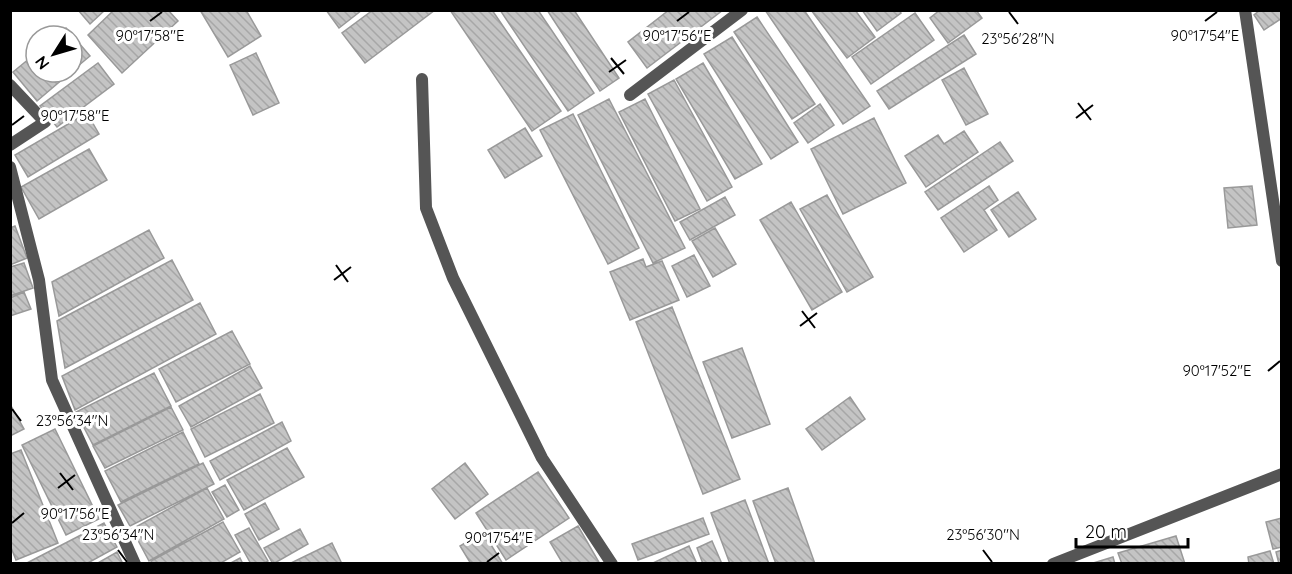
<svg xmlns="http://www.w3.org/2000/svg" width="1292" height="574" font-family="Quicksand,sans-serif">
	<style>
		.building { fill: url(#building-back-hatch); stroke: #999; stroke-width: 1.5 }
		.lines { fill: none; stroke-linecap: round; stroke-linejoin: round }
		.street { stroke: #555; stroke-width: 12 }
		.ticks { fill: none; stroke: #000; stroke-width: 2 }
		.ticks-label { font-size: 15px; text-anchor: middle; fill: #000; stroke: #fff; stroke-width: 6; stroke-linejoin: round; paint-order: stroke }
	</style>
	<defs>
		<pattern id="building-back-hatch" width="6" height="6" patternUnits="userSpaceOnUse" patternTransform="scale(1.5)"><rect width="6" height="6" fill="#c4c4c4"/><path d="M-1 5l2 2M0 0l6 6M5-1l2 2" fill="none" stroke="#a7a7a7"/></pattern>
	</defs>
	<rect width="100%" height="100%" fill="#fff"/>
	<!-- building -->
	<path class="building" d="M78,10H105L90,24Z
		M114,10H168L178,21L122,73L88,35Z
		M200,10H246L261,36L228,57Z
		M326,10H362L339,28Z
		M373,10H435L365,63L342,33Z
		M450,10H492L561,111L532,131Z
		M500,10H538L594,93L568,111Z
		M547,10H574L619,78L600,91Z
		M669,10H723L647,68L628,42Z
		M765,10H804L870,106L843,124Z
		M811,10H855L875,37L847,58Z
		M862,10H899L901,13L877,31Z
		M940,10H976L982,18L948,43L930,18Z
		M1260,10H1282V18L1264,30L1254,15Z
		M915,13L934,40L871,84L852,57Z
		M757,17L815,104L792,119L734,32Z
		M66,28L90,56L72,71V36H56Z
		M964,35L976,54L889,109L877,91Z
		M732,37L798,142L771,159L704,54Z
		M36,53V72H71L37,101L13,72Z
		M256,53L279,103L253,115L230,65Z
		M98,63L114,84L57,127L40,106Z
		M703,63L762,164L735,179L676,79Z
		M964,68L988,114L966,125L942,80Z
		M674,80L732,187L707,201L648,94Z
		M609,99L685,248L653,263L578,115Z
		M645,99L700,209L675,221L619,112Z
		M820,104L834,125L808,143L794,123Z
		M87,113L99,134L28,177L15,155Z
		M573,114L639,248L608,264L540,130Z
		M874,118L906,183L843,214L811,149Z
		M525,128L542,156L505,178L488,150Z
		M964,131L978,152L926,187L905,156L938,135L944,144Z
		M1000,142L1013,161L938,210L925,192Z
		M89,149L107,180L39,219L21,187Z
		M989,186L998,200L984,210L997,230L964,252L941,218Z
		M1252,186L1257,225L1228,228L1224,188Z
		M1018,192L1036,219L1009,237L991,210Z
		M827,195L873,277L847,292L800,209Z
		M725,197L735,215L690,240L680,222Z
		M791,202L842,292L812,310L760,220Z
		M15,226L27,258L10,265V228Z
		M715,228L736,264L713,277L692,241Z
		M149,230L164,258L59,316L52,282Z
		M694,255L710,286L687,297L672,266Z
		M643,259L646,267L662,261L679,300L630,320L610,272Z
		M172,260L193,300L65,368L57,321Z
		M24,263L33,288L10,296V267Z
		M24,292L31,309L10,316V298Z
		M200,303L216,334L75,410L62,376Z
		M672,307L740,479L703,494L636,322Z
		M232,331L250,364L176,402L159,369Z
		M742,348L770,424L732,438L703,362Z
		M250,366L262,388L191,427L179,406Z
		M154,373L171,406L93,445L76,412Z
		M260,394L274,423L205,457L191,429Z
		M850,397L865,419L822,450L806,429Z
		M10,404L24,429L10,436Z
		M171,407L183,430L105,468L93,446Z
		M282,422L291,441L220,480L210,461Z
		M55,429L99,519L66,535L22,445Z
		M183,432L199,464L121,502L105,471Z
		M287,448L304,477L244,510L227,480Z
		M21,450L58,543L16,560L10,545V454Z
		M203,463L214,484L130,526L118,505Z
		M465,463L488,494L455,519L432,489Z
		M538,472L569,518L506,560L476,513Z
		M225,485L239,510L227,517L212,492Z
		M207,488L224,519L149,561L132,529Z
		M788,488L815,564H776L753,501Z
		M745,500L769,564H730L711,513Z
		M265,503L279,529L259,540L245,514Z
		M703,518L709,534L638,560L632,544Z
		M1282,518V547L1273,549L1266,522Z
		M223,522L240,552L219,564H153L151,561Z
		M104,523L117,547L86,564H25Z
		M578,526L600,564H563L550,542Z
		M249,528L268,561L263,564H251L235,535Z
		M300,529L308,544L273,564L264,548Z
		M483,532L503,564H471L460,546Z
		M1176,536L1185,564H1122L1118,553Z
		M712,541L722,564H703L697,548Z
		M332,543L342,564H289Z
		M689,546L697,564H654L653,563Z
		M1282,550V564H1279L1276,552Z
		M1270,551L1274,564H1249L1248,557Z
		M117,552L123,564H96Z
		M1113,557L1115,564H1090Z
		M240,558L243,564H229Z"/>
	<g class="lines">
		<!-- street -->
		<path class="street" d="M1245,10L1282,261
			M422,79L426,208L453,278L542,458L612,564
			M10,85L45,122L10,145
			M630,95L742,10
			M10,167L39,280L52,380L135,564
			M1053,564L1282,474"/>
	</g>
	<!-- ticks -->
	<path class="ticks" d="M1009,12L1018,24M150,21L162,12M677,21L689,12M1205,21L1217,12M611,58L624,74M609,72L626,60M1078,103L1091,120M1076,118L1093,105M12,125L24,116M336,265L348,282M334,280L351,267M802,311L815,328M800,326L817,313M1268,371L1280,361M12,409L21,421M60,473L73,490M58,488L75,475M12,523L24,513M118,550L127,562M983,550L992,562M487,562L499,553"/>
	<g class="ticks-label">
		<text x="150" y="41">90°17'58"E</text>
		<text x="677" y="41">90°17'56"E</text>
		<text x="1205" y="41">90°17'54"E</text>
		<text x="1018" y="44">23°56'28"N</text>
		<text x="75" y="121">90°17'58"E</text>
		<text x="1217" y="376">90°17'52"E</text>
		<text x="72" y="426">23°56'34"N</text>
		<text x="75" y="519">90°17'56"E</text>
		<text x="118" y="540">23°56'34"N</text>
		<text x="983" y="540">23°56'30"N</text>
		<text x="499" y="543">90°17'54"E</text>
	</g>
	<!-- border -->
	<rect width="1292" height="574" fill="none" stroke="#000000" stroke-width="24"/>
	<!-- north arrow -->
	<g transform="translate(54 54) rotate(233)"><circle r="28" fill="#ffffff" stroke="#999999" stroke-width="1.5"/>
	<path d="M0-4.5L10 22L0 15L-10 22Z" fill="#000000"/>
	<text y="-9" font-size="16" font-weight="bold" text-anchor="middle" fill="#000000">N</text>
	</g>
	<!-- scale -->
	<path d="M1076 538v9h112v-9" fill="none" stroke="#000000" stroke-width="3"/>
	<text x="1085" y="538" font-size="18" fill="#000000" stroke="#ffffff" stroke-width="4.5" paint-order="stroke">20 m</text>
</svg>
